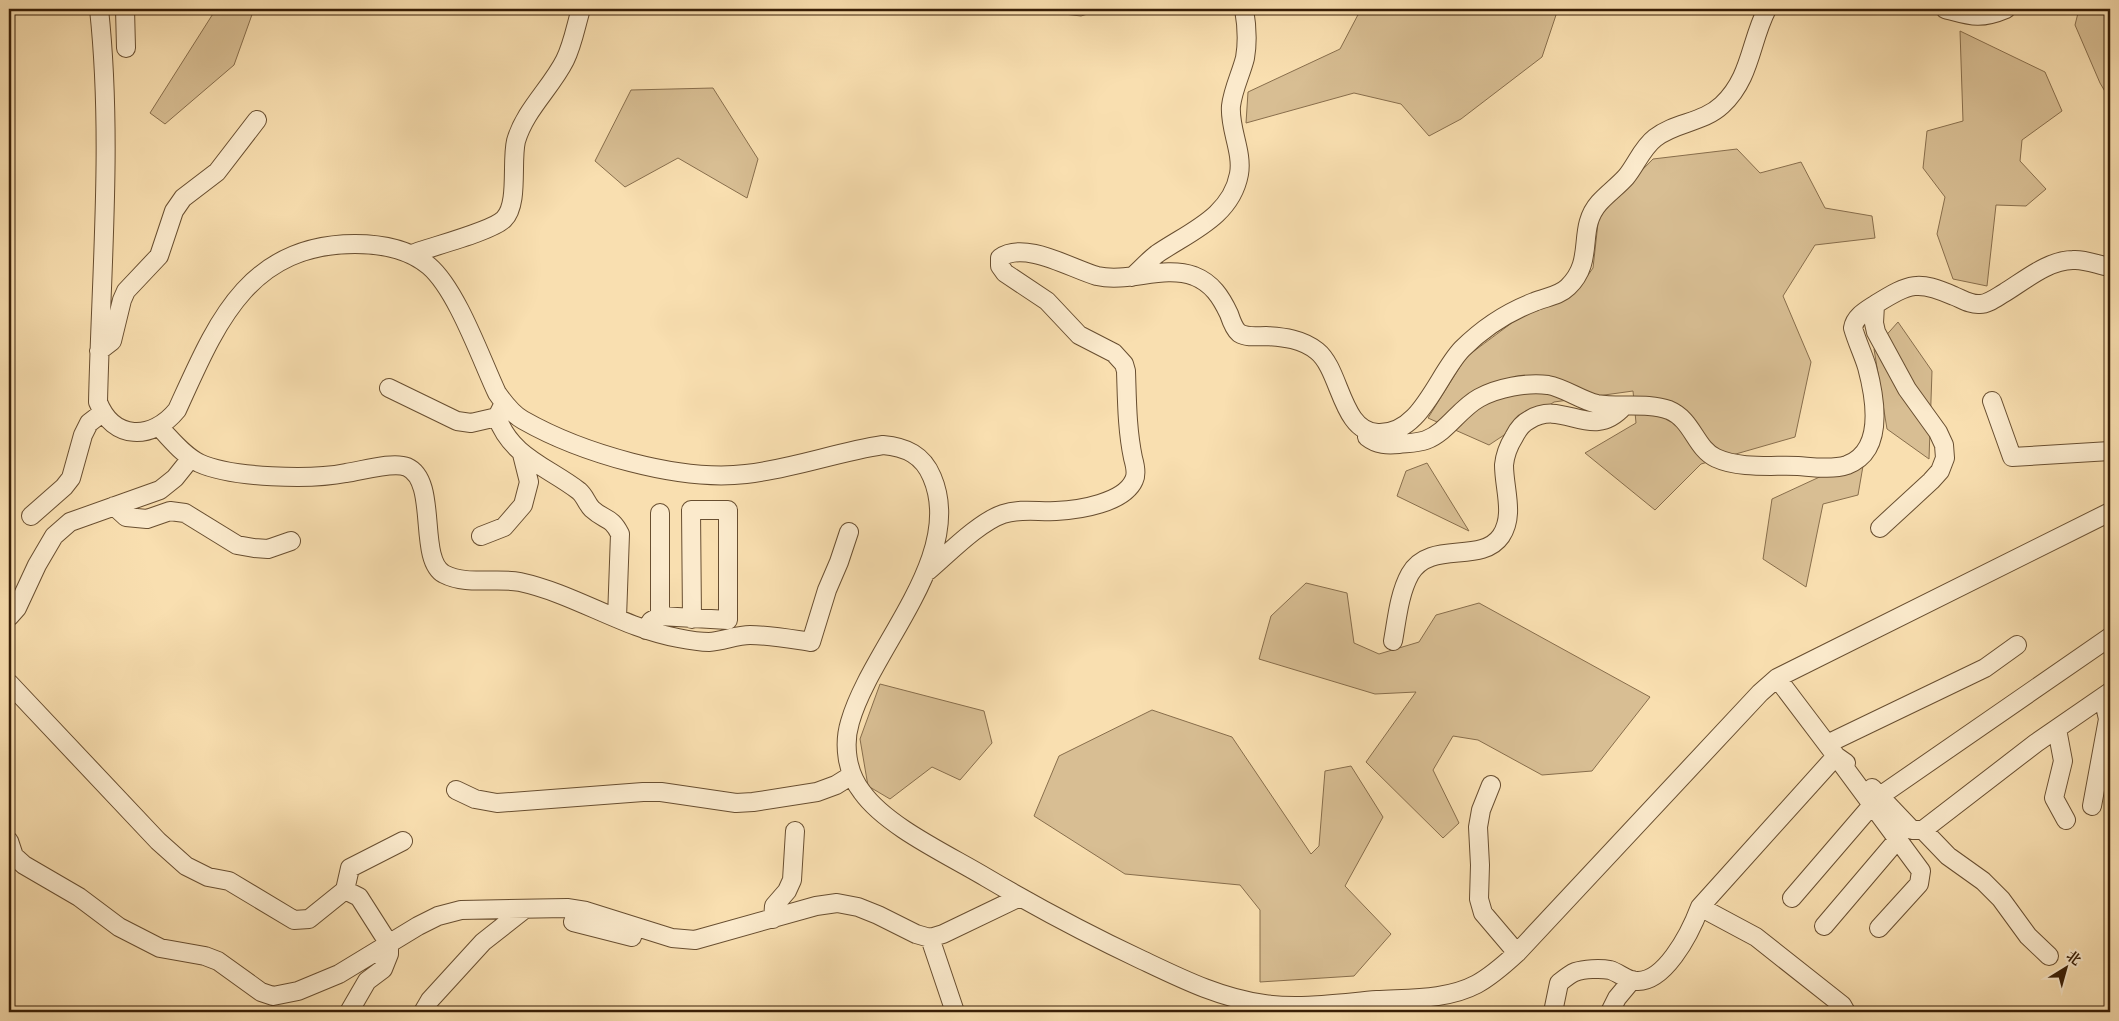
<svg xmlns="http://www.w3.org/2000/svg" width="2119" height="1021" font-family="'Libre Caslon Text','Noto Serif SC',serif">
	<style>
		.green { fill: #d8be93; stroke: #886e4c }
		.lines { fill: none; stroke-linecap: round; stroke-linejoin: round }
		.minor-casing { stroke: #684e30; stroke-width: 20 }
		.minor { stroke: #fbeacc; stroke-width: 18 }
	</style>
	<rect width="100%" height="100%" fill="#f9dfb0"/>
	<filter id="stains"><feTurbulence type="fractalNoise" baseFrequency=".004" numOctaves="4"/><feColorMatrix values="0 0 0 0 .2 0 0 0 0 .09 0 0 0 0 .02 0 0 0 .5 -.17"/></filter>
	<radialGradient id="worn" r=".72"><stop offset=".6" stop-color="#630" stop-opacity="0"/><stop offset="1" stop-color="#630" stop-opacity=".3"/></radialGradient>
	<!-- green -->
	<path class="green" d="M216,9H254L234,65L165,124L150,113Z
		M1021,9H1104L1081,16Z
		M1361,9H1558L1542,57L1461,119L1429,136L1401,104L1354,93L1246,123L1248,92L1340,49Z
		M2079,9H2110V100L2100,83L2075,25Z
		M1960,31L2045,72L2062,111L2022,140L2020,161L2046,189L2026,206L1996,205L1987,286L1953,279L1937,234L1945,197L1923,168L1927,131L1963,121Z
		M713,88L758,159L747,198L678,158L625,187L595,161L631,90Z
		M1737,149L1760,173L1801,162L1825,208L1872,216L1875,238L1815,245L1783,296L1811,362L1795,437L1701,464L1655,510L1585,453L1636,423L1633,391L1554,402L1489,445L1428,418L1466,357L1517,319L1576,292L1593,268L1599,214L1653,159Z
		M1898,322L1932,371L1929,459L1887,429L1874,349Z
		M1427,463L1469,531L1397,496L1406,471Z
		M1863,466L1858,495L1823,504L1806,587L1763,559L1772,499L1826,474Z
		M1306,583L1347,593L1354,643L1379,654L1419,642L1436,615L1479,603L1650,697L1592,771L1542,775L1478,740L1453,736L1433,770L1459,823L1443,838L1366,762L1416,692L1375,694L1259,659L1271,616Z
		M880,684L984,711L992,743L960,780L932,767L890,799L868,786L860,739Z
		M1152,710L1232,737L1311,854L1319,846L1325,771L1351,766L1383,817L1345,886L1391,934L1354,976L1260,982V910L1240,885L1125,874L1034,816L1059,756Z"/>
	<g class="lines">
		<defs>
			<path id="minor" d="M99,9C113,139 101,271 98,402C113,440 152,441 177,410C215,327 246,244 355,244C381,244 409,249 429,266C457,290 481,359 497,393C504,403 512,414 523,420C581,453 679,482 746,474C792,469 837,452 883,445C906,447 923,455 932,477C966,556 871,648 850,722C843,745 847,773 862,792C887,827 949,855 987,878C1038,908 1089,935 1142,960C1182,979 1220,998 1264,1004C1301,1009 1340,1003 1377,1000C1410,998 1447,1000 1477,984C1492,976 1505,964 1517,953L1760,693L1777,678L2110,512
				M125,9L126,48
				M1945,9C1971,16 1980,20 2006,9
				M412,254C430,247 493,231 504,219C519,204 511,162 516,141C525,110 551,88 565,60C573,44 576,25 581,9
				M1132,277C1140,270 1148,261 1157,254C1189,232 1231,217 1239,174C1243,152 1229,128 1231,106C1233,89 1241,74 1245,58C1248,41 1247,26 1244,9
				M1875,305L1874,323L1876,332L1907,389L1938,432L1944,445L1945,458L1940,471L1931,481L1880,528
				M99,351L112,341L122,300L126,291L159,256L174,211L183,198L217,172L257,120
				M389,388L457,421L471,423L497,417
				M1992,401L2012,457L2110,451
				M504,403L497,417C511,457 548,467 579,491C585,496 587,504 592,509C605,521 611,516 620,534L617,618
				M159,427C171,439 183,455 199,463C232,478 311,480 346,473C361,471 393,461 407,467C439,481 417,559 444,574C467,586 496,577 520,582C575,594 623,628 678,638C688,640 699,642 709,642C723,641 737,635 750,635C771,635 791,639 811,642L827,590L839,562L849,532
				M1367,437C1377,445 1388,445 1399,444C1408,443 1418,443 1426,440C1447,432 1459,409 1479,398C1497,388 1527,382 1548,385C1565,388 1580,400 1597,404C1620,408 1647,402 1669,410C1693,420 1695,448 1716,458C1740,469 1772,465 1798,466C1813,467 1832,470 1847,465C1885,451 1875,397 1867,367C1863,354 1857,342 1853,328C1855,316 1867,310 1876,304C1910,283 1918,280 1954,296C1962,299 1971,305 1980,304C1988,304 1997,297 2004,293C2024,281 2048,260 2073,260C2085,259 2098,265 2110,267
				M114,506L126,517L147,519L170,511L185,513L237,545L254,548L268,549L291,541
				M660,513V616
				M31,516L64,487L71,478L83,435L89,423L102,413
				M481,536L504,527L523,505L529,482L522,454
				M928,571C948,554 979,522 1003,514C1021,508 1039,512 1056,511C1079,510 1124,503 1134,480C1137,474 1135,465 1133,458C1127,429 1127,401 1126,371L1124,364L1114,353L1079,335L1047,301L1005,273L1000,266V258C1024,240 1072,269 1097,276C1129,283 1163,265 1194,276C1212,283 1221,297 1229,314C1231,320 1234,329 1239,333C1247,338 1258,336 1266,336C1284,337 1302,339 1317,351C1341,370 1341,432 1378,433C1421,435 1437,375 1462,349C1482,329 1508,312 1534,302C1546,297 1559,296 1568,287C1596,260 1576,229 1599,203C1607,194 1618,186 1626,177C1636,165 1642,148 1655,138C1675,122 1703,123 1722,105C1751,78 1750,42 1767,9
				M9,617L17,608L37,565L54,536L70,522L160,490L175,478L191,458
				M646,630L651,621L660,616L728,620V510H691L692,619
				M1393,641C1397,619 1399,594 1410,574C1430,539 1481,565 1501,536C1515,515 1504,489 1504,465C1505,455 1509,445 1514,437C1517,431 1523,423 1529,420C1564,398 1591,443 1624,406
				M1777,678L1836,756L1846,763
				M9,683L158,841L186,866L208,877L229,881L294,920L309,919L345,890L359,897L389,944V954L383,969L367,981L349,1012
				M2057,729L2063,761L2054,798L2066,820
				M1827,744L1985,668L2017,645
				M1491,785L1481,810L1478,827L1480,865L1479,899L1483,913L1517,953
				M1872,788L1912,830H1923L2036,743L2110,692
				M456,790L475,799L497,803L643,792H661L736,803L753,802L817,792L836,785L852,775
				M1880,796L2110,637
				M2092,806L2108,719L2103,697
				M1923,830L1948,856L1983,881L2001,899L2028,936L2049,956
				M9,841L14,856L24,865L79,897L119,927L160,948L205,956L218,961L261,992L273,996L298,991L339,974L418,926L438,916L461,910L567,908L586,911L672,938L695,940L816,906L837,903L858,907L878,915L916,934L930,938L943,934L1020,897
				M345,890L350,868L403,841
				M1792,898L1872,805
				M1700,907L1756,937L1842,1005L1846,1012
				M773,919L774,906L787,891L792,880L795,831
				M573,922L632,937
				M1824,926L1898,839
				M930,938L955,1012
				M423,1012L430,1000L483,942L525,909
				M1553,1012L1559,983C1564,979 1570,974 1575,972C1584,969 1600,968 1610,970C1617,972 1624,978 1631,980C1663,989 1691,931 1700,907L1836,756L1921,871L1919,884L1879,928
				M1610,1012L1617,998L1632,980"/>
		</defs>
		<!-- minor casing -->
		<use href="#minor" class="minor-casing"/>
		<!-- minor -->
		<use href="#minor" class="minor"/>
	</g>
	<!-- margin -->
	<rect width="2119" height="1021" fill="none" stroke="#f9dfb0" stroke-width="30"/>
	<rect x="10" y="10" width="2099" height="1001" fill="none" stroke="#381e06" stroke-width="2.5"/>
	<rect x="15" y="15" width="2089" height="991" fill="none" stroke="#381e06"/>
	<!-- north arrow -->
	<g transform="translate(2066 968) rotate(37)" stroke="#fbeacc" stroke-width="4" paint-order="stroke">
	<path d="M0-4L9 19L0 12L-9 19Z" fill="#381e06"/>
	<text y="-8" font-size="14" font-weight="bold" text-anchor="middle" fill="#381e06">北</text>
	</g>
	<rect width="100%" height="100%" filter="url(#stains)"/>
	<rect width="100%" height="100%" fill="url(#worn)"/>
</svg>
